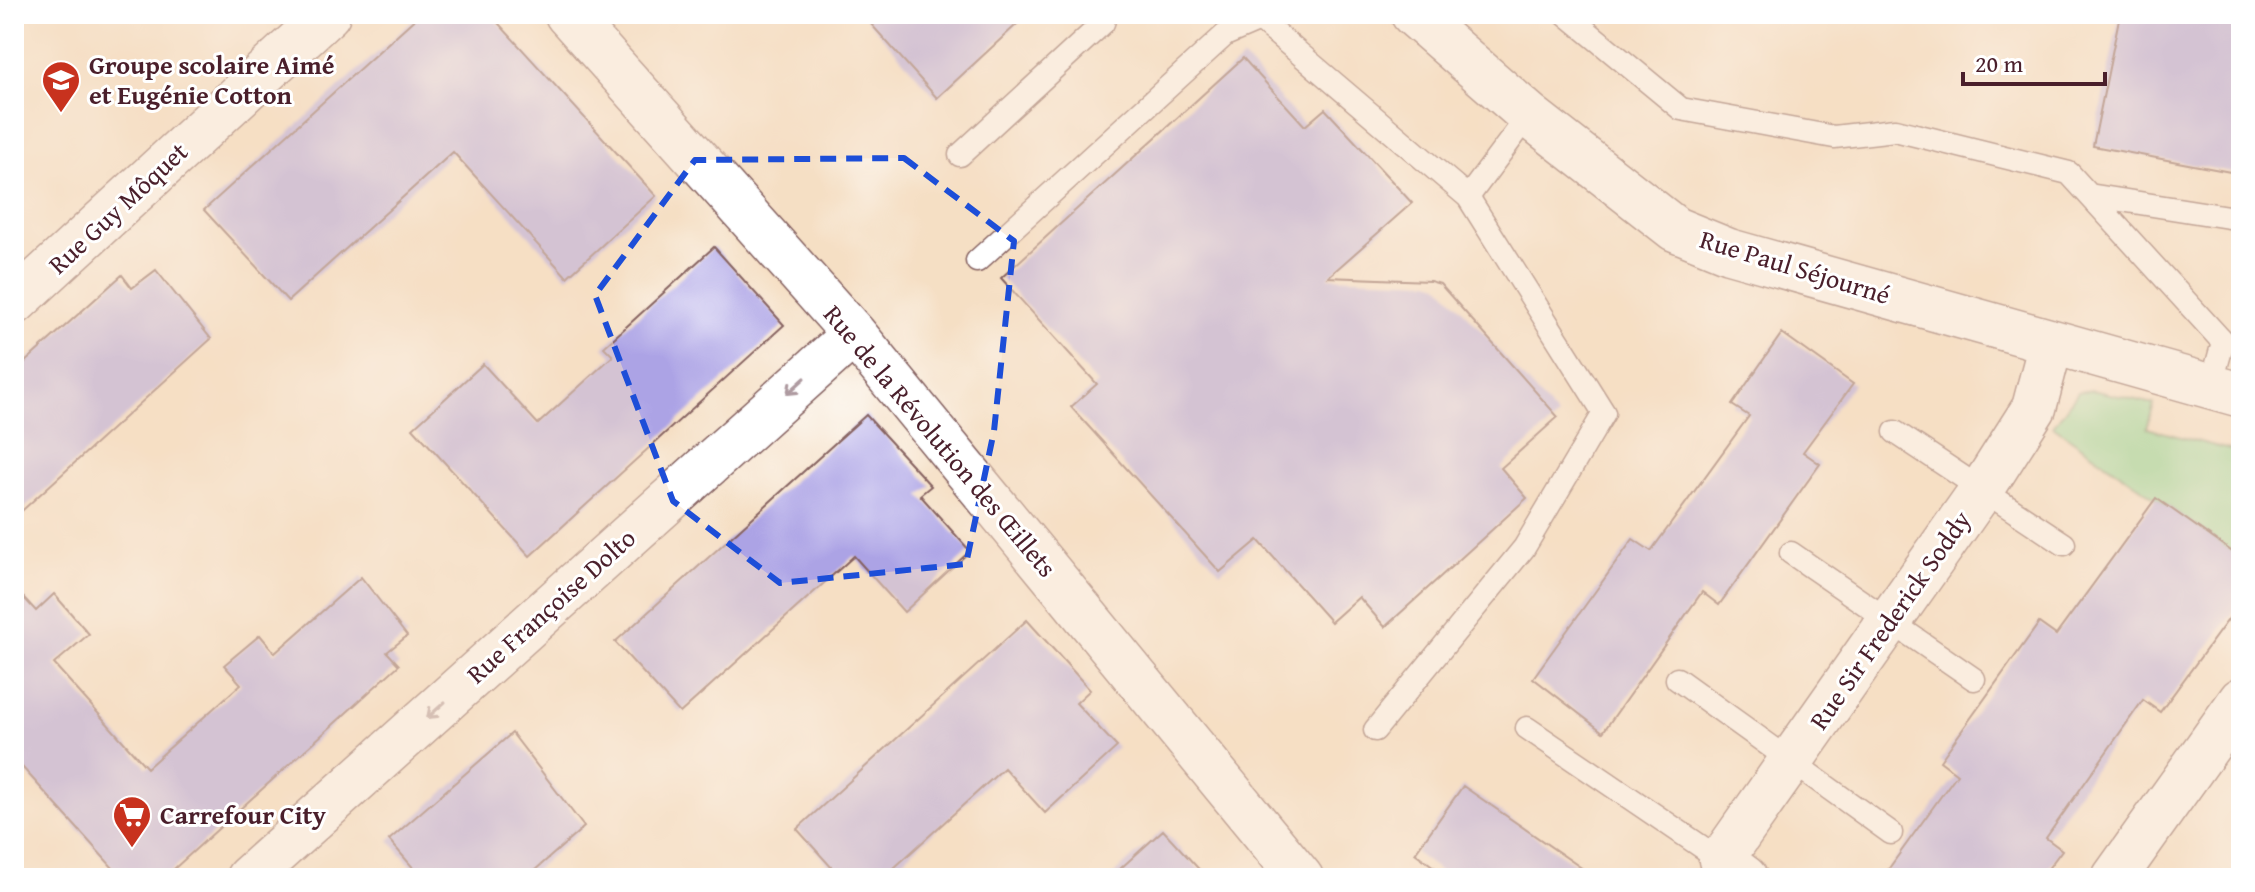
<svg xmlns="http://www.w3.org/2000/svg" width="2255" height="892" font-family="'Gentium Book Plus',serif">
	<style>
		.green { fill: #8cd997; stroke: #6b7c61; stroke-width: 2 }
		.building { fill: #aca3e5 }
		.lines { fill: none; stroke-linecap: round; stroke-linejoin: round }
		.service-casing { stroke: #866261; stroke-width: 25 }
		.minor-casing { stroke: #866261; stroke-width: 47 }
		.service { stroke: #fff; stroke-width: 22 }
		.minor { stroke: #fff; stroke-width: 44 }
		.oneway { stroke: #ae9aa0 }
		.marked { fill: none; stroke: #1d4ed8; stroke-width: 6; stroke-dasharray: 16 10; stroke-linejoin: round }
		.labels { text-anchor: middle; stroke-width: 6; stroke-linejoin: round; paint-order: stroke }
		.poi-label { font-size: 26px; font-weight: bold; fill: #4a1f2b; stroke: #fff; text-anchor: start }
		.street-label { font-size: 26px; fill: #4a1f2b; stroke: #fff }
	</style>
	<rect width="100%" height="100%" fill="#fff"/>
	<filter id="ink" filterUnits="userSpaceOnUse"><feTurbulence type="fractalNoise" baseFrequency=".0125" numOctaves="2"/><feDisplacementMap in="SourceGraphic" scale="16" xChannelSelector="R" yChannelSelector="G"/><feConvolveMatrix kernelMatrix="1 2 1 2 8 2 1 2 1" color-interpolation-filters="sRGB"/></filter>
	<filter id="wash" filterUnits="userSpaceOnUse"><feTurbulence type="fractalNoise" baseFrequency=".006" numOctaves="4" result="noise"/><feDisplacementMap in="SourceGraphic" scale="32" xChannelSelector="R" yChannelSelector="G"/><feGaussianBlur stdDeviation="1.8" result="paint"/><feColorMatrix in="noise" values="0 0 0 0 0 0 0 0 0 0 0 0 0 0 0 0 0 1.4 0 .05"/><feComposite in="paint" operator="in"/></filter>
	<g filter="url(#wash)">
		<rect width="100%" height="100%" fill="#f5dfc4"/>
		<!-- green -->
		<path class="green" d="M2092,390L2154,404L2147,428L2241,453V558L2053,426L2078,392Z"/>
		<g id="blocks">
			<!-- building -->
			<path class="building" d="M420,14H490L656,196L567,277L453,152L288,301L204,210Z
				M862,14H1028L937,98Z
				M2120,14H2241V174L2093,146Z
				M1243,58L1305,126L1325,109L1412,203L1328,277L1430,281L1440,284L1558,417L1501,468L1527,498L1385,627L1359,597L1331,622L1258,540L1220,572L1071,407L1097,384L1001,278Z
				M714,247L784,325L530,556L413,428L483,364L538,424L613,356L604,347Z
				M156,270L211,339L14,518V372L122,275L132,288Z
				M1782,333L1853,384L1803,452L1820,464L1719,605L1702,592L1603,732L1533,678L1633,539L1651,551L1749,416L1732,405Z
				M866,415L931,486L920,495L970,551L904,612L854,556L680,713L615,642Z
				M2156,498L2241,558V602L2160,712L2143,700L2046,838L2062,850L2041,878H1882L1957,774L1940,761L2039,623L2056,635Z
				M361,577L407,636L387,652L399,665L164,878H122L14,758V587L36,611L54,594L89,634L54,664L147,768L241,684L224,665L260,635L275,653Z
				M1027,620L1090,690L1076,703L1117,747L1045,813L1004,768L883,878H841L797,829Z
				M512,733L584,827L526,878H422L389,840Z
				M1463,786L1596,878H1449L1415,853Z
				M1163,830L1207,878H1110Z"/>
		</g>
	</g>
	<g filter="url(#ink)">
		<use href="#blocks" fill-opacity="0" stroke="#866261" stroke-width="2"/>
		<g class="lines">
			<defs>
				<path id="service" d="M1566,14L1681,109L1834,137L1895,130L2069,173L2223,342L2211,386
					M960,155L1103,23L1106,14
					M2089,195L2241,219
					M1468,197L1529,115
					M977,261L1225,35L1260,20L1468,197L1604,413L1524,548L1375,730
					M1895,432L2064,544
					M1791,553L1974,679
					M1677,679L1891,833
					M1527,728L1721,860L1716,868"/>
				<path id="minor" d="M567,14L854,334L1301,878
					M1413,14L1529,115L1675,229L1729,251L2241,395
					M14,303L328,14
					M248,878L854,334
					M1745,878L1721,860L1983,488L2034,408L2051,343
					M2114,878L2241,700"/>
			</defs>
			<!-- service casing -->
			<use href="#service" class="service-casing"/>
			<!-- minor casing -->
			<use href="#minor" class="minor-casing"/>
			<!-- service -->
			<use href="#service" class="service"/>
			<!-- minor -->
			<use href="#minor" class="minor"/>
		</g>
		<!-- one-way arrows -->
		<defs><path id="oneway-shaft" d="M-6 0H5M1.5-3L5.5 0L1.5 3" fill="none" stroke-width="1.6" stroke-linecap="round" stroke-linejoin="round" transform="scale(2)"/></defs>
		<g class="oneway">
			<use href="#oneway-shaft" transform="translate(796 386) rotate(138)"/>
			<use href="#oneway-shaft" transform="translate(436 710) rotate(138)"/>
		</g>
	</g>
	<!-- marked area -->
	<path d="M0 0H2255V892H0ZM904,158L1014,241L994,431L966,564L780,583L673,501L595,295L695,160Z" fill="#f5dfc4" fill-opacity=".55" fill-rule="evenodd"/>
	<path class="marked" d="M904,158L1014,241L994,431L966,564L780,583L673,501L595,295L695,160Z"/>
	<!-- icons -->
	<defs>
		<symbol id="school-pin" viewBox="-11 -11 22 30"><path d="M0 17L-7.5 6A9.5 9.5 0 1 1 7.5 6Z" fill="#c8321e" stroke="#fff"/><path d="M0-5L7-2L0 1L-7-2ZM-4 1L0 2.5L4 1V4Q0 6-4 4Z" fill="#fff"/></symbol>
		<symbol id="supermarket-pin" viewBox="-11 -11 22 30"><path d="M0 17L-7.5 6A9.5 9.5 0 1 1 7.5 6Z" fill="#c8321e" stroke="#fff"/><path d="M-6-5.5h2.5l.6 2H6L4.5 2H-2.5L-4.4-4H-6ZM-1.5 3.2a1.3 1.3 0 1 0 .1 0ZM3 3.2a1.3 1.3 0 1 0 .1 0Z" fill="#fff"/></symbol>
	</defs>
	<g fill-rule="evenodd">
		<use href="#school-pin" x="39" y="58" width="44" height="60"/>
		<use href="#supermarket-pin" x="110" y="793" width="44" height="60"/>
	</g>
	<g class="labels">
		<!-- poi labels -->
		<g class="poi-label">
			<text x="89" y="74">Groupe scolaire Aimé<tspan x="89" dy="30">et Eugénie Cotton</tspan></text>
			<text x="160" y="824">Carrefour City</text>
		</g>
		<!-- street labels -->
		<g class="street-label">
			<text transform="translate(118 208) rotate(-43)" y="9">Rue Guy Môquet</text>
			<text transform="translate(1795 267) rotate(17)" y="9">Rue Paul Séjourné</text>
			<text transform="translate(940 441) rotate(50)" y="9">Rue de la Révolution des Œillets</text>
			<text transform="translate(551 606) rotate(-42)" y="9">Rue Françoise Dolto</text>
			<text transform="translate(1890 620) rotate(-55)" y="9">Rue Sir Frederick Soddy</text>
		</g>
	</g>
	<!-- margin -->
	<rect width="2255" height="892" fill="none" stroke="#fff" stroke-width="48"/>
	<!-- scale -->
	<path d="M1963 72v12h142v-12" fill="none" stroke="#4a1f2b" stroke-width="4"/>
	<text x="1975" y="72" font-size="24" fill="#4a1f2b" stroke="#ffffff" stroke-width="6" paint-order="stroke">20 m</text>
</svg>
